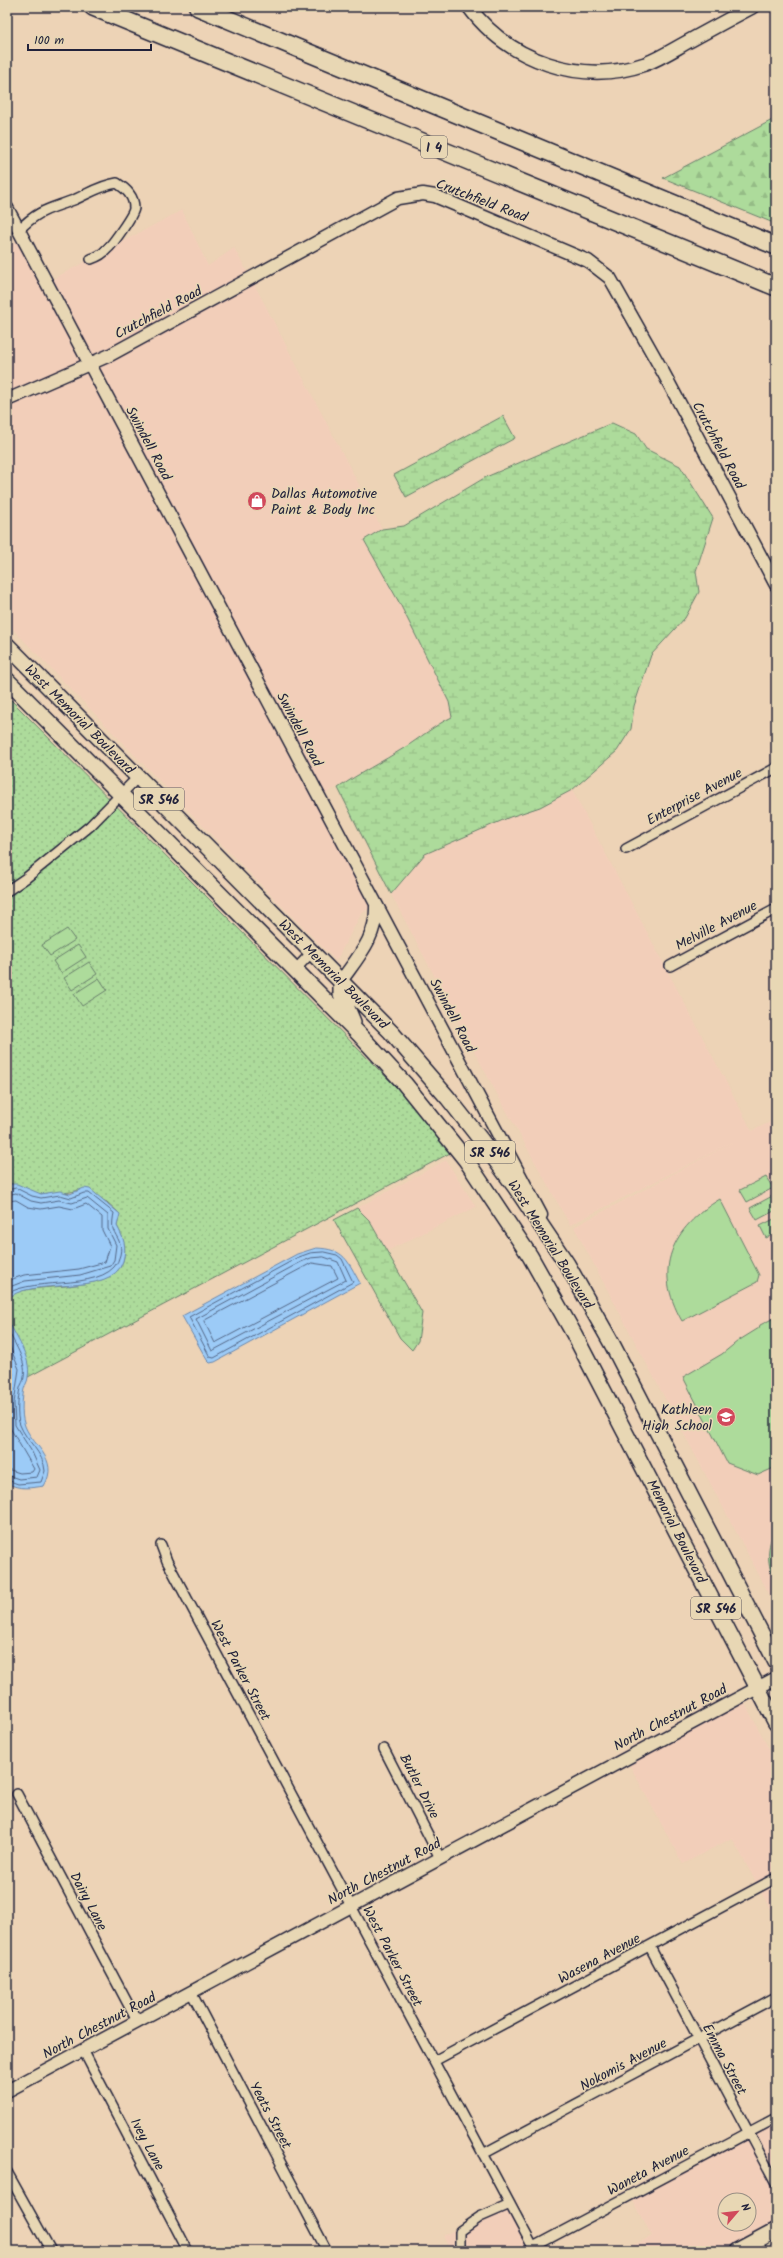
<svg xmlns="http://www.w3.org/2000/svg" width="783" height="2258" font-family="Kalam,sans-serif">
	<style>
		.built { fill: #f2ceb9; fill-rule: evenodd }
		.grass { fill: url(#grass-dots); stroke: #687e6b }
		.forest { fill: url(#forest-firs); stroke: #687e6b }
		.wetland { fill: url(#wetland-marsh); stroke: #687e6b }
		.pitch { fill: #addb9b; stroke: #687e6b }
		.water { fill: #9ccbf7; stroke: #6b87ac }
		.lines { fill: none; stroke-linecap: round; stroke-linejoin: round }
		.shore { stroke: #536686; stroke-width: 1 }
		.minor-casing { stroke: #22223b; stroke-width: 12 }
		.tertiary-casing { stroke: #22223b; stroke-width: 15 }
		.secondary-casing { stroke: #22223b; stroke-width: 16 }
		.primary-casing { stroke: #22223b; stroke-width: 18 }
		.motorway-casing { stroke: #22223b; stroke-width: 20 }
		.minor { stroke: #e8d7b4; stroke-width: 9 }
		.tertiary { stroke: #e8d7b4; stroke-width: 12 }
		.secondary { stroke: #e8d7b4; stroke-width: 13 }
		.primary { stroke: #e8d7b4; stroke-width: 15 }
		.motorway { stroke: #e8d7b4; stroke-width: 17 }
		.labels { text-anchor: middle; stroke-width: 3; stroke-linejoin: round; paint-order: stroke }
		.shield { fill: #e8d7b4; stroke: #5d585f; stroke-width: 1 }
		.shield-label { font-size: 13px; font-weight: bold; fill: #22223b }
		.street-label { font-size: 14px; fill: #22223b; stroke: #e8d7b4 }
		.poi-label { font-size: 14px; fill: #22223b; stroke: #e8d7b4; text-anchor: start }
	</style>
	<defs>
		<pattern id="grass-dots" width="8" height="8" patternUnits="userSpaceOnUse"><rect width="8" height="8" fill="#addb9b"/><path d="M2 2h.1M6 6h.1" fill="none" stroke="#95bc86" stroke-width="1.8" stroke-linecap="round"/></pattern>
		<pattern id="forest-firs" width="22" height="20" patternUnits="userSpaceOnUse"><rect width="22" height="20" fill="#addb9b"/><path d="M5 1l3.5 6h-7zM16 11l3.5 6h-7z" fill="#95bc86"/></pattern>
		<pattern id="wetland-marsh" width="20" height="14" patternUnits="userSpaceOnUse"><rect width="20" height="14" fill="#addb9b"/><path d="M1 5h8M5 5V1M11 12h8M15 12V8" fill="none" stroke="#95bc86"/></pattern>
	</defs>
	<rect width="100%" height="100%" fill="#edd3b6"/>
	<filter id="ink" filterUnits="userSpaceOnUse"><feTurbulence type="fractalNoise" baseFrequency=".025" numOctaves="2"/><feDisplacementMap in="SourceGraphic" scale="8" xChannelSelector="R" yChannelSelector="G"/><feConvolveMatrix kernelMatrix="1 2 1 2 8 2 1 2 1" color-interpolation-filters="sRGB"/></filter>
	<g filter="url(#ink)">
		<!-- built -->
		<path class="built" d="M182,210L208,266L234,248L249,275L93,358L51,280Z
			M19,241L84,362L7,395V246Z
			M253,282L382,529L364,540L400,604L449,702L452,717L441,722L403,749L325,794L97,366Z
			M88,370L371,907L361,914L336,961L206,829L7,623V404Z
			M572,790L752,1131L776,1119V1607L574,1227L733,1142L570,1225L490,1081L391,894L425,854L510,817L540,807Z
			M446,1160L476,1207L387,1251L369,1220L357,1208Z
			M743,1700L776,1762V1873L757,1884L732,1838L683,1864L628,1762Z
			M776,1883V1920L761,1892Z
			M776,2122V2174L755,2134Z
			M746,2139L776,2194V2225L728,2251H622L652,2236L632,2199ZM725,2200H749V2224H725Z
			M508,2210L530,2251H466L464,2247L465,2233L482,2221Z
			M458,2228L456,2232L455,2251H451L443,2236Z"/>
		<!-- grass -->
		<path class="grass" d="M7,696L404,1095L452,1152L28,1377C28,1366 25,1355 20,1345C15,1332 0,1315 8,1299C17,1278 113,1298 123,1261C127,1247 123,1238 117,1226L119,1213L107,1202L78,1190C73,1193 42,1195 35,1193C26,1191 22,1186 11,1184L7,1187Z"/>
		<!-- forest -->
		<path class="forest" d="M776,118V224L663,178Z"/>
		<!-- wetland -->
		<path class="wetland" d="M503,416L515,438L406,497L394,475Z
			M612,423L636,434L646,449L680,466L713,518L696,571L699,592L685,618L651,655L634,706L631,729L617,751L572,790L540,807L510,817L425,854L391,894L338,788C359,773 382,762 404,748C420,738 435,725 452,717L449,702L400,604L364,540L382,529L404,526L486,477Z
			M357,1208L369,1220L422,1313L418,1341L412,1350L400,1338L334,1220Z"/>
		<!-- pitch -->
		<path class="pitch" d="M67,929L75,940L50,956L42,945Z
			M78,945L86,957L61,973L53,961Z
			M89,962L97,974L72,990L64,978Z
			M99,978L107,990L82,1006L74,994Z
			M766,1177L773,1188L747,1202L740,1190Z
			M776,1194V1210L757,1220L750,1208Z
			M720,1199L759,1275L757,1282L682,1321C652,1269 672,1228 720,1199Z
			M776,1218V1233L766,1238L760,1226Z
			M776,1317V1467L758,1475L727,1463L683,1377L722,1354L738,1341L759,1328L760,1325Z
			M776,1529V1582C766,1565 766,1546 776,1529Z"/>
		<!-- water -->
		<path class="water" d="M11,1184H17L41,1194L60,1191L70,1194L84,1188L90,1189L120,1214L117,1226C124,1239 127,1246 123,1261C112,1299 27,1275 7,1300V1187Z
			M316,1248C345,1249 347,1260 360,1283L215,1362L210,1363L207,1360L182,1316L297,1254Z
			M7,1317C14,1335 32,1357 28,1377C28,1381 25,1385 24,1389C22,1398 21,1414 24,1423C30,1445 61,1458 44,1486C31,1488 19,1490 7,1483Z"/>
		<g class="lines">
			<!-- shore -->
			<path class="shore" d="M7,1190L16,1188L32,1196L41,1198L60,1195L71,1198L84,1193H89L114,1213C113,1218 112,1224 113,1229C117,1239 123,1243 120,1255C112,1294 34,1275 7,1294
				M7,1195L16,1193L31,1201L41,1203L59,1200L72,1203L87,1198L108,1215V1229L116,1245L114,1260L110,1266L80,1275L25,1281L7,1288
				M7,1201L16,1200L28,1207L41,1209L59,1206L73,1209L86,1204L102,1217V1230L110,1246L105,1262L79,1269L24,1275L7,1281
				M324,1252L337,1255L342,1259L353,1282L214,1358L210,1357L189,1317L299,1257L310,1253Z
				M324,1257L338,1262L346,1280L212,1351L196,1319L301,1262L311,1258Z
				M312,1263L332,1266L338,1278L215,1343L204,1321Z
				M7,1328C13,1342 27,1360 24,1377C24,1381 21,1384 20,1388C18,1398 16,1416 20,1425C26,1441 44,1453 45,1471L41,1482L18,1484L7,1480
				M7,1339L19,1369L14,1403L15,1425L32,1452L40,1470L37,1477L19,1479L7,1475
				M7,1352L13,1374L9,1387V1426L34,1469L32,1472L20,1473L7,1469"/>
			<defs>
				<path id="minor" d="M19,230C39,209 51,209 76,199C89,193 102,185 117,183C126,189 134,196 134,208C134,214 113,244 107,249C103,254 97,257 91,259
					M626,849L776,768
					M7,891L26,878L90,826L138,777
					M670,966L776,909
					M295,970L312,952
					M161,1545L167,1561L535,2251
					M384,1749L440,1858
					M17,1794L137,2021
					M650,1947L776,2184
					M191,1992L327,2251
					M83,2050L188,2251
					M434,2061L776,1878
					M483,2154L776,1997
					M7,2172L51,2251
					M533,2247L776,2118
					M460,2251V2231L480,2217L510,2204"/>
				<path id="tertiary" d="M7,208L541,1215
					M7,400L110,355L398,198L423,194L435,196L588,261L610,278L663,372L776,585
					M341,981C358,957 377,937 376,906
					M7,2091L776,1678"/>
				<path id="secondary" d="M469,7C509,61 581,86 645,64C661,58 676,48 691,40C711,29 731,18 752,7"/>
				<path id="primary" d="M7,645L391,1032L448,1098L481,1140L516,1188L567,1264L612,1344L776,1662
					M7,680L359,1034L404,1083L466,1160L530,1256L574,1334L776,1723
					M341,981V994L353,1022
					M737,2251L776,2230
					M771,2251L776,2248"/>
				<path id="motorway" d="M93,7L776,287
					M198,7L776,246"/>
			</defs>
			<!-- minor casing -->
			<use href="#minor" class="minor-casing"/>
			<!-- tertiary casing -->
			<use href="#tertiary" class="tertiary-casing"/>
			<!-- secondary casing -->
			<use href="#secondary" class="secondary-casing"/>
			<!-- primary casing -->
			<use href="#primary" class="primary-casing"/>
			<!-- motorway casing -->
			<use href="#motorway" class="motorway-casing"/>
			<!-- minor -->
			<use href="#minor" class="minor"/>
			<!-- tertiary -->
			<use href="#tertiary" class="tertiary"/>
			<!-- secondary -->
			<use href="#secondary" class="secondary"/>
			<!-- primary -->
			<use href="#primary" class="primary"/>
			<!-- motorway -->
			<use href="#motorway" class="motorway"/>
		</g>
	</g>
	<!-- icons -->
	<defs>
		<symbol id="shop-disc" viewBox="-11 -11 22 22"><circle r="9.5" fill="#d1495b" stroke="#e8d7b4"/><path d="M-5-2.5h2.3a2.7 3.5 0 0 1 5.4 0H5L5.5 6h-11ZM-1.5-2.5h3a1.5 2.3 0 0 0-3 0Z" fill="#fff"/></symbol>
		<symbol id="school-disc" viewBox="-11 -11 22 22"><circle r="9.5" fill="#d1495b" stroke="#e8d7b4"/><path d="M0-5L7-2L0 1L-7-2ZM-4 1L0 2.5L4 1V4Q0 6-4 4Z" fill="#fff"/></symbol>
	</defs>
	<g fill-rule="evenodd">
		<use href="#shop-disc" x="246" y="490" width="22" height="22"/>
		<use href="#school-disc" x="715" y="1406" width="22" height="22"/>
	</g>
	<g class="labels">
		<!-- shield labels -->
		<g class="shield">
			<rect x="421" y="136" width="26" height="22" rx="3"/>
			<rect x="134" y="788" width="50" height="22" rx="3"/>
			<rect x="465" y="1141" width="50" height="22" rx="3"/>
			<rect x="691" y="1597" width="50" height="22" rx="3"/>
		</g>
		<g class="shield-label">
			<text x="434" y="152">I 4</text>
			<text x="159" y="804">SR 546</text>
			<text x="490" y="1157">SR 546</text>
			<text x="716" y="1613">SR 546</text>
		</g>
		<!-- street labels -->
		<g class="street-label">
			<text transform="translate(482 200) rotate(21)" y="5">Crutchfield Road</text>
			<text transform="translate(158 312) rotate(-28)" y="5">Crutchfield Road</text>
			<text transform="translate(149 443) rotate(62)" y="5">Swindell Road</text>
			<text transform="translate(719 445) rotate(62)" y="5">Crutchfield Road</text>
			<text transform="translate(80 719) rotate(45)" y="5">West Memorial Boulevard</text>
			<text transform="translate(300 729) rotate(62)" y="5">Swindell Road</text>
			<text transform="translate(694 796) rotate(-28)" y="5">Enterprise Avenue</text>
			<text transform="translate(716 925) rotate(-28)" y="5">Melville Avenue</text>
			<text transform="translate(334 974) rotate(45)" y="5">West Memorial Boulevard</text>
			<text transform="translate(453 1015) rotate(62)" y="5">Swindell Road</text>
			<text transform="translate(551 1244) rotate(58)" y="5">West Memorial Boulevard</text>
			<text transform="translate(677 1531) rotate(63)" y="5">Memorial Boulevard</text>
			<text transform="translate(241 1670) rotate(62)" y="5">West Parker Street</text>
			<text transform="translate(670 1717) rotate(-28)" y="5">North Chestnut Road</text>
			<text transform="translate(420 1786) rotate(63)" y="5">Butler Drive</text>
			<text transform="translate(384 1871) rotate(-28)" y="5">North Chestnut Road</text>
			<text transform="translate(89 1901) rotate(62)" y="5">Dairy Lane</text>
			<text transform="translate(393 1956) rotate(62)" y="5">West Parker Street</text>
			<text transform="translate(599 1958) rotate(-28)" y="5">Wasena Avenue</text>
			<text transform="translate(99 2025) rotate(-28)" y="5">North Chestnut Road</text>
			<text transform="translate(725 2059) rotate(62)" y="5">Emma Street</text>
			<text transform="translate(623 2064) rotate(-28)" y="5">Nokomis Avenue</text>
			<text transform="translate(271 2115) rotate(62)" y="5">Yeats Street</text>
			<text transform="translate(148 2144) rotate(62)" y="5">Ivey Lane</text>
			<text transform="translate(648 2170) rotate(-28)" y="5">Waneta Avenue</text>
		</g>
		<!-- poi labels -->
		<g class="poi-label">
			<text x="271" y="498">Dallas Automotive<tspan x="271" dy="16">Paint &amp; Body Inc</tspan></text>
			<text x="712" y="1414" text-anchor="end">Kathleen<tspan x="712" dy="16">High School</tspan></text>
		</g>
	</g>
	<!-- margin -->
	<rect width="783" height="2258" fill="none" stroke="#e8d7b4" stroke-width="24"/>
	<rect x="12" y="12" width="759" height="2234" fill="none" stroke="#22223b" stroke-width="1.5" filter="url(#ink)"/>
	<!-- north arrow -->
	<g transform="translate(737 2212) rotate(62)"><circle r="19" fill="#e8d7b4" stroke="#998f84"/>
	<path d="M0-3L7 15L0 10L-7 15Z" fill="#d1495b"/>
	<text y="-6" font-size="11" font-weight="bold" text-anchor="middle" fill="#22223b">N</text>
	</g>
	<!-- scale -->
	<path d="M28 44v6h123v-6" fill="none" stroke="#22223b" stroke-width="2"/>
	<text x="34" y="44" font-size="12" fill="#22223b" stroke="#e8d7b4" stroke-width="3" paint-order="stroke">100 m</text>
</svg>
